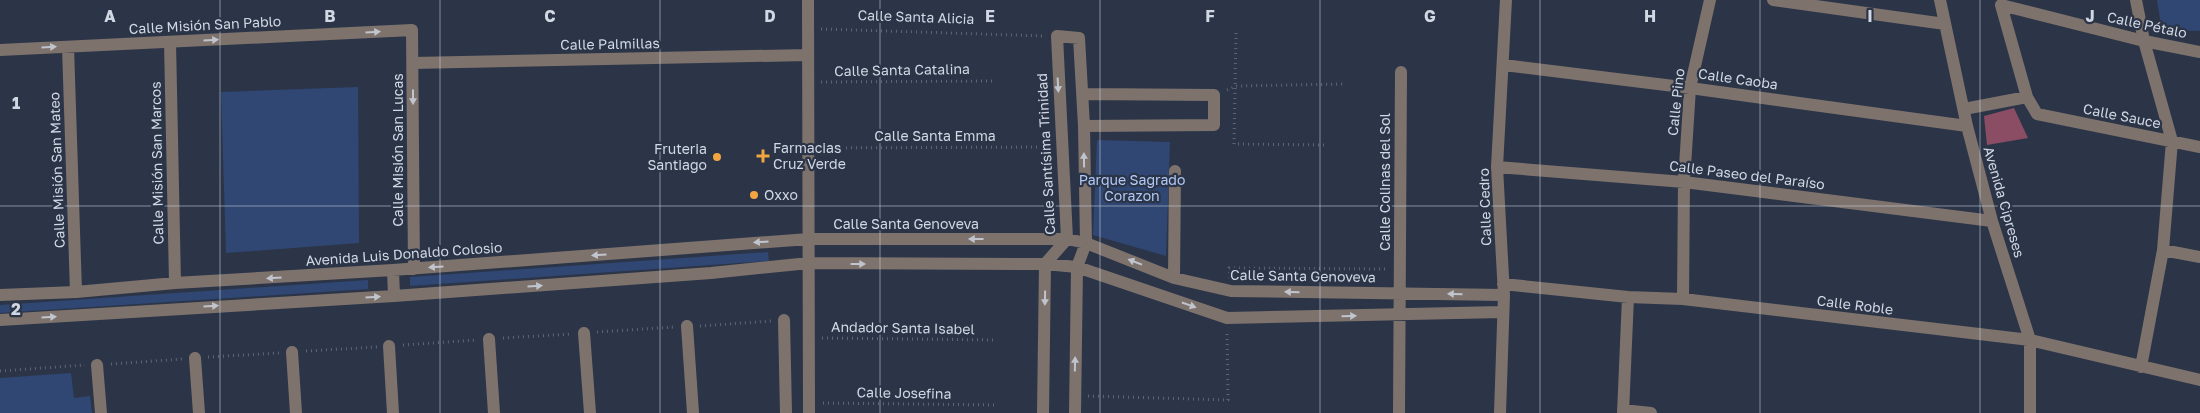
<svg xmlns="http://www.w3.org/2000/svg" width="2200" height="413" font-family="'Golos Text',sans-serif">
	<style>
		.green { fill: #304673 }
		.building { fill: #8b4d63 }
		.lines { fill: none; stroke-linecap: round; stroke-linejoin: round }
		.path { stroke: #5d6676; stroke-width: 3; stroke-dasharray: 1 4; stroke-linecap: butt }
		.minor { stroke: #7e726d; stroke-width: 12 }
		.oneway { fill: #c0c4cc }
		.grid { fill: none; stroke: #d1d8e4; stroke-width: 1; stroke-opacity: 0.55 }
		.poi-dot { fill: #f2a541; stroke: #2b3547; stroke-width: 2 }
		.labels { text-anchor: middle; stroke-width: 4.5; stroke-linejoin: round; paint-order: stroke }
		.street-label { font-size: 14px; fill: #d1d8e4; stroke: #2b3547 }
		.poi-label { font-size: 14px; fill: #d1d8e4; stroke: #2b3547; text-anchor: start }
		.park-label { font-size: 14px; fill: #b2c9f7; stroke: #2b3547 }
		.grid-label { font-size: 16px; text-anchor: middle; font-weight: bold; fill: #d1d8e4; stroke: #2b3547; stroke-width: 4.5; stroke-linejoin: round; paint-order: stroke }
	</style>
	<rect width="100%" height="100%" fill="#2b3547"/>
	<!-- green -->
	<path class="green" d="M2157,0H2200V31L2162,30Z
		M358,87L359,243L226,253L221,92Z
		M1097,140L1170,142L1166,256L1093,235Z
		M768,252L769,261L410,286V277Z
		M368,280V289L0,313V305Z
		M71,373L74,398L90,396L92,413H0V378Z"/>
	<!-- building -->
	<path class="building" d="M2014,108L2028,138L1987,145L1984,116Z"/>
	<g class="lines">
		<!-- path -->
		<path class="path" d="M821,29L1045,36
			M1236,33L1234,144L1326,145
			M821,82L996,81
			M1227,90L1236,86L1343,84
			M821,148L1050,147
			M1230,278L1229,268L1387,269
			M700,326L771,321
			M597,332L674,327
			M503,338L571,334
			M822,338L997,340
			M403,345L476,340
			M306,351L377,347
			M208,357L279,353
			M111,364L182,359
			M0,371L85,365
			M1088,396L1228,400L1227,331
			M823,403L997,405"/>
		<!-- minor -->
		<path class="minor" d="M808,0L809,413
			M1773,0L1945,24
			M1940,0L1967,126L1992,221L2030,340V413
			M2136,0L2144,41L2172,141L2163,250L2141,367
			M170,42L175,283
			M68,47L76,292
			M0,50L412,30L414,269
			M2200,52L2144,41L2001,5L2027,97L2037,114L2200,147
			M413,63L807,55
			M1504,65L1690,88L1967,126
			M1083,94L1214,95V125L1084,126
			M1964,109L2027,97
			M1497,167L1684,182L1992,221
			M2163,250L2200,257
			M393,270L394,296
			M1174,278L1175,171
			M1503,284L1628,297L1683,299L2030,340L2200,380
			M0,295L76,292L175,283L393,270L809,239H1067L1086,243L1174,278L1231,291L1504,295
			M1683,299L1684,182L1690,88L1710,0
			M0,320L394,296L711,273L809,263L1045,264L1077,267L1227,318L1502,312
			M784,320L786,413
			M687,326L693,413
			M584,333L590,413
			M489,339L494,413
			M389,346L393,413
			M292,352L296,413
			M195,358L199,413
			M97,365L101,413
			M1623,410L1651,413
			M1043,413L1045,264L1067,239L1057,36L1079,38L1084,126L1086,243L1077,267L1075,413
			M1399,413L1401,72
			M1500,413L1504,295L1497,167L1506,0
			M1623,413L1628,297"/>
	</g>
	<!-- one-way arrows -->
	<defs><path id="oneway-solid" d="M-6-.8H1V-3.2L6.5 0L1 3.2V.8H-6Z" transform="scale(1.25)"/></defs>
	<g class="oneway">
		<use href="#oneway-solid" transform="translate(373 32) rotate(-3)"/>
		<use href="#oneway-solid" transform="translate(211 40) rotate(-3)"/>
		<use href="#oneway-solid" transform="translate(49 47) rotate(-3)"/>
		<use href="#oneway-solid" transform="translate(1058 85) rotate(87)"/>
		<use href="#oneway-solid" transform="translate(413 97) rotate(90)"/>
		<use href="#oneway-solid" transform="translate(1084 160) rotate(-91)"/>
		<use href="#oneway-solid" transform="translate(976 239) rotate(-180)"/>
		<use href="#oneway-solid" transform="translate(761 242) rotate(176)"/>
		<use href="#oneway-solid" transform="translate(599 255) rotate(176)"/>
		<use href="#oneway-solid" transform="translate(1135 262) rotate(-159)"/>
		<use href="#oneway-solid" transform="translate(858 264)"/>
		<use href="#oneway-solid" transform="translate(436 267) rotate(176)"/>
		<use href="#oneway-solid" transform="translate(274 278) rotate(177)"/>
		<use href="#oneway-solid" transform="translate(535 286) rotate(-4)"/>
		<use href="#oneway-solid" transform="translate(1292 292) rotate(-179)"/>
		<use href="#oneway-solid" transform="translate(1455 294) rotate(-179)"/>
		<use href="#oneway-solid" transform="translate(373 297) rotate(-3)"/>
		<use href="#oneway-solid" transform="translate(1045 298) rotate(91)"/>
		<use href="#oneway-solid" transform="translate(1189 305) rotate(19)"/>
		<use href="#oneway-solid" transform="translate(211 306) rotate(-3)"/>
		<use href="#oneway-solid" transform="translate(1349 316) rotate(-1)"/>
		<use href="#oneway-solid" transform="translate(49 317) rotate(-4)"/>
		<use href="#oneway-solid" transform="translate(1075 364) rotate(-89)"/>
	</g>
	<!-- grid -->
	<path class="grid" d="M220,0V413M440,0V413M660,0V413M880,0V413M1100,0V413M1320,0V413M1540,0V413M1760,0V413M1980,0V413M0,206H2200"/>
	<!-- markers -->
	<g class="poi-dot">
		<path d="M760.5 148.5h5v5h5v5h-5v5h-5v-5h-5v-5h5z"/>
		<circle cx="717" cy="157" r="5"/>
		<circle cx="754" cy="195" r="5"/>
	</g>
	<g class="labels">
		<!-- street labels -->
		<g class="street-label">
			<text transform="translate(916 17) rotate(2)" y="5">Calle Santa Alicia</text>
			<text transform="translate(205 25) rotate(-3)" y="5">Calle Misión San Pablo</text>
			<text transform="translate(2147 25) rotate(12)" y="5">Calle Pétalo</text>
			<text transform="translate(610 44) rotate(-1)" y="5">Calle Palmillas</text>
			<text transform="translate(902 70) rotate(-1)" y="5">Calle Santa Catalina</text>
			<text transform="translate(1738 79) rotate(8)" y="5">Calle Caoba</text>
			<text transform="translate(1676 102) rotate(-84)" y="5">Calle Pino</text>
			<text transform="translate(2122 116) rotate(11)" y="5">Calle Sauce</text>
			<text x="935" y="141">Calle Santa Emma</text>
			<text transform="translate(398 150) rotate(-90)" y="5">Calle Misión San Lucas</text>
			<text transform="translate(1046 154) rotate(-93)" y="5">Calle Santísima Trinidad</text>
			<text transform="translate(157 163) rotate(-91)" y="5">Calle Misión San Marcos</text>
			<text transform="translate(57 170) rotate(-92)" y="5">Calle Misión San Mateo</text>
			<text transform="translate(1747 175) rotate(7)" y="5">Calle Paseo del Paraíso</text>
			<text transform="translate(1385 182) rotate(-90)" y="5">Calle Colinas del Sol</text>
			<text transform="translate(2004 202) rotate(74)" y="5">Avenida Cipreses</text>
			<text transform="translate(1485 207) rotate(-92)" y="5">Calle Cedro</text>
			<text x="906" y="229">Calle Santa Genoveva</text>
			<text transform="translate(404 254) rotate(-4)" y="5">Avenida Luis Donaldo Colosio</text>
			<text transform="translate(1303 276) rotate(1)" y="5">Calle Santa Genoveva</text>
			<text transform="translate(1855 305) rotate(7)" y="5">Calle Roble</text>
			<text transform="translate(903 328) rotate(1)" y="5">Andador Santa Isabel</text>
			<text transform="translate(904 393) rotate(1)" y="5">Calle Josefina</text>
		</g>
		<!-- poi labels -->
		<g class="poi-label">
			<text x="773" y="153">Farmacias<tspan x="773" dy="16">Cruz Verde</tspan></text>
			<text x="707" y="154" text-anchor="end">Fruteria<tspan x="707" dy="16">Santiago</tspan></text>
			<text x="764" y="200">Oxxo</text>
		</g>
		<!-- park labels -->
		<g class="park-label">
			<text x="1132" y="185">Parque Sagrado<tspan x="1132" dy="16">Corazon</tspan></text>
		</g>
	</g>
	<g class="grid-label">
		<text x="110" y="22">A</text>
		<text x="330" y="22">B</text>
		<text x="550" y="22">C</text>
		<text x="770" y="22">D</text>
		<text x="990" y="22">E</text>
		<text x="1210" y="22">F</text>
		<text x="1430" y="22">G</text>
		<text x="1650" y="22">H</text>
		<text x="1870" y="22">I</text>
		<text x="2090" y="22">J</text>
		<text x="16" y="109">1</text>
		<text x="16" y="315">2</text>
	</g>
</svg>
